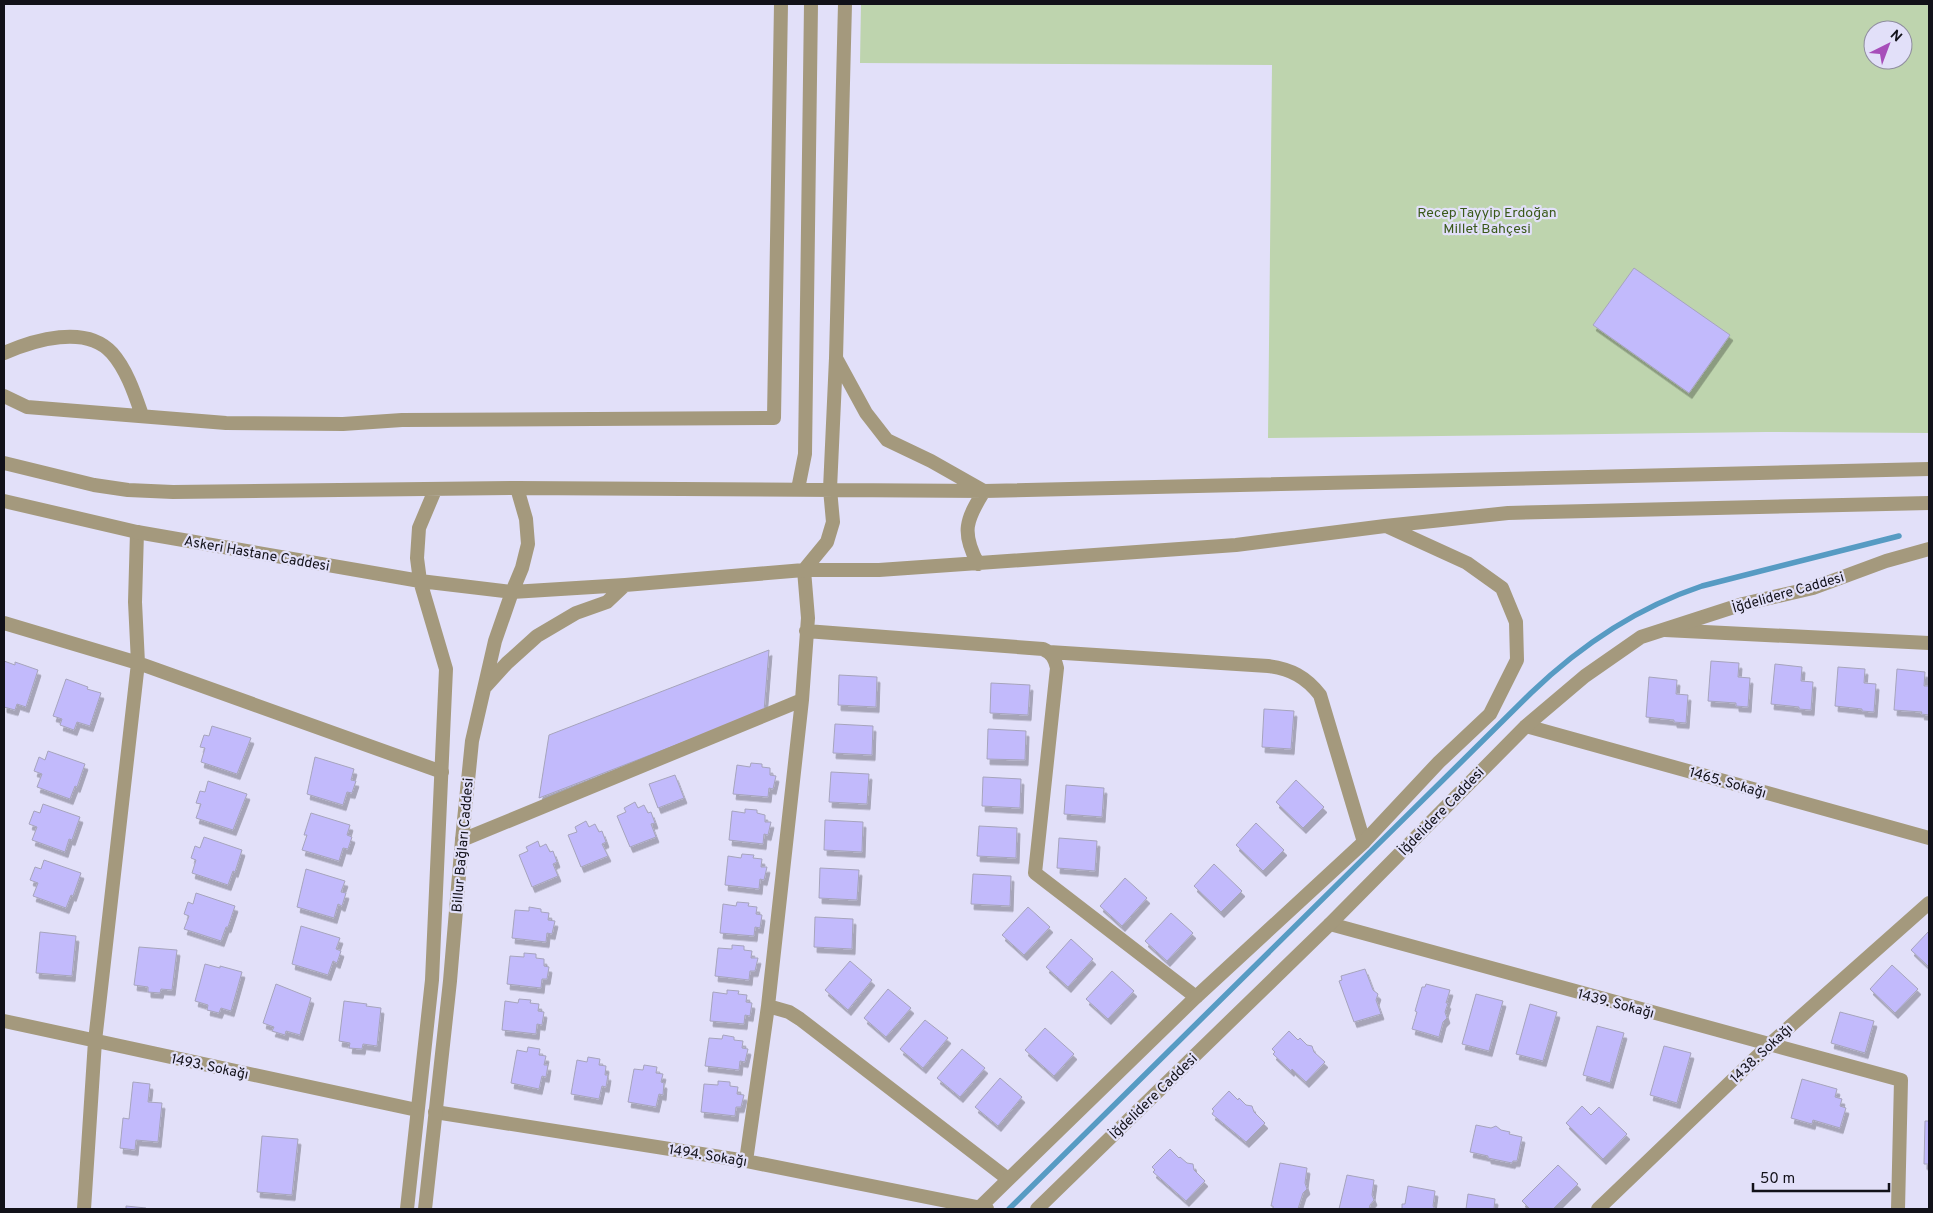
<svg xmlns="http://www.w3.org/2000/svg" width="1933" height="1213" font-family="Overpass,sans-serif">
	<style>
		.green { fill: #bed4ae; fill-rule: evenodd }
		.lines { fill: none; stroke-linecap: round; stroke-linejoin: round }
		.stream { stroke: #579bc3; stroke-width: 5.5 }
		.building { fill: #c2bafc; stroke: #a6a4bc; filter: url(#shadow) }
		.minor { stroke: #a4997d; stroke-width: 14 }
		.tertiary { stroke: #a4997d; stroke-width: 14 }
		.labels { text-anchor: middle; stroke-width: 4.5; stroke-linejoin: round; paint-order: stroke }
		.park-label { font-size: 14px; fill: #3a591a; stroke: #e2e0f9 }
		.street-label { font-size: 14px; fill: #121119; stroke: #e2e0f9 }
	</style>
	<defs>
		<filter id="shadow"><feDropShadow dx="3" dy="5.5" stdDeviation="0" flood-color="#0004"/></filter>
	</defs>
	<rect width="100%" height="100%" fill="#e2e0f9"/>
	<!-- green -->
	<path class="green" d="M861,4H1929V433L1766,432L1268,438L1272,65L860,63ZM1873,30H1903V60H1873Z"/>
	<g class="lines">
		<!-- stream -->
		<path class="stream" d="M1009,1209L1531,693C1581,645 1636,608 1702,586L1899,536"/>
	</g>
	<!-- building -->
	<path class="building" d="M1634,268L1730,335L1689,393L1593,325Z
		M769,650L764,711L539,798L549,735Z
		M4,661L15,665V662L38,670L26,707L17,704L15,710L4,707Z
		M1711,661L1739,663L1738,677L1750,678L1748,707L1736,706V703L1708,701Z
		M1775,664L1802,667L1801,681L1813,682L1811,710L1799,709V707L1771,704Z
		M1838,667L1865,669L1864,683L1876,684L1874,712L1862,711V709L1835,706Z
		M1897,669L1925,672L1924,686H1929V715L1921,714L1922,712L1894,710Z
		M839,675L877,677L876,707L838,705Z
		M1649,677L1677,680L1676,694L1688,695L1686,723L1674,722V720L1646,717Z
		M66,679L88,687L87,689L101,693L90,726L77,722L74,730L60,725L62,719L53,716Z
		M991,683L1030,685L1028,715L990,713Z
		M1264,709L1294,711L1291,749L1262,747Z
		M835,724L873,726L872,755L833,753Z
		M212,726L251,738L237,774L201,762L205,748L200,747L204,735L209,736Z
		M988,729L1026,731L1025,760L987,759Z
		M48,751L85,764L77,787L75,786L70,799L37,787L42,774L34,771L39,757L45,760Z
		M315,757L354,769L351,780L356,781L352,793L347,792L343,805L307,794Z
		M751,763L762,764V767L770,768V775L776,776L773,789L769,788L768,797L733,794L737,765L750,767Z
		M831,772L869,774L867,804L829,802Z
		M675,775L684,798L658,808L649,784Z
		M983,777L1021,779L1020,808L982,806Z
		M1296,780L1324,807L1303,828L1276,802Z
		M208,781L247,794L233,830L196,818L201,804L196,803L200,791L205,792Z
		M1066,785L1104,788L1102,817L1064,814Z
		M635,802L638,808L644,805L648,813L651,812L655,823L651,824L656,837L630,847L617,816L626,812L624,808Z
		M43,804L80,817L72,840L69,839L65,852L32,840L37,827L29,824L34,811L40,813Z
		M745,809L757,810V813L765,815V822H771L768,835L764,834L763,844L729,840L732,811L745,813Z
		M311,813L350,825L347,835L352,837L348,849L343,848L339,861L302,850L307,835H304Z
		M825,820L863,822L862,852L824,850Z
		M586,821L589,827L595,824L599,832L602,831L606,842L602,844L608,856L581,867L568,835L577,832L575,827Z
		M1256,823L1284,850L1263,871L1236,845Z
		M979,826L1017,828L1016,858L977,856Z
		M204,837L242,850L235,872L233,871L228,885L192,873L196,860L191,858L195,846L200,848Z
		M1059,838L1097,841L1095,871L1057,868Z
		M538,841L540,847L546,844L550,852L553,851L557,862L553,864L558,876L532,887L519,855L528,851L526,847Z
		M742,854L754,855L753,858L762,859L761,867H767L764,880L760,879L759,889L725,885L728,856L741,858Z
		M44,860L81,873L73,896L71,895L66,908L33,896L38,883L30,880L35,867L41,869Z
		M1214,864L1242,891L1221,912L1194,886Z
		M820,868L859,870L857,900L819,898Z
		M306,869L345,881L341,892L346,893L342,906L338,904L334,918L297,907Z
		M973,874L1011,876L1010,906L971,904Z
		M1125,878L1147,898L1122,926L1100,906Z
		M196,893L235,906L228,927H226L221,941L184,929L189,916L184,914L188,902L193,904Z
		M737,902L749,903L748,906L757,907L756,914L762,915L760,928L755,927L754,936L720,933L723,904L736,906Z
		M529,907L541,909V912L549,913L548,920L555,921L552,934L547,933L546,942L512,938L515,910L529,911Z
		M1028,907L1050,927L1024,955L1002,935Z
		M1171,913L1193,933L1167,961L1145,941Z
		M815,917L853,919L852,949L814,947Z
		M301,926L340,938L336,949L341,951L337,963L333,961L328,975L292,964Z
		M1929,931V967L1911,950Z
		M40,932L76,936L72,976L36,973Z
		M1071,939L1093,959L1068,987L1046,967Z
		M732,945L744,946V950L752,951L751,958H758L755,971H750L749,980L715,976L718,948L732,949Z
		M139,947L177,950L172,990L161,989L160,993L148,992V987L134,985Z
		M524,953L536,954V958L544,959V966L549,967L547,979H542L541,988L507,984L510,956L524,957Z
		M850,961L872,980L848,1010L825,990Z
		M205,964L220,968V966L242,972L231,1011L221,1008L219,1013L207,1010L208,1005L195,1001Z
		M1892,965L1918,989L1895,1013L1870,989Z
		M1365,969L1373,990L1378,994L1376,1000L1381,1014L1354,1022L1339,981L1342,980L1341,976Z
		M1112,971L1134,991L1108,1019L1086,999Z
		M276,984L311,998L300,1035L286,1031L285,1035L272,1031L274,1027L263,1023Z
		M1426,984L1450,990L1446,1003H1448L1445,1012L1447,1018L1443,1022L1439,1037L1412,1029L1417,1012L1415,1011L1422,987H1425Z
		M888,989L911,1008L886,1037L864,1018Z
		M727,990L739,991L738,994L747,995L746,1002L752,1003L750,1016L745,1015L744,1024L710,1021L713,992L727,994Z
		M1476,994L1503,1001L1489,1051L1462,1044Z
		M519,999L531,1000L530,1003L539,1004L538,1011L544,1012L542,1025L537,1024L536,1034L502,1030L505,1001L518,1003Z
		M344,1001L367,1004L366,1006L381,1008L377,1046L363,1044L362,1049L349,1048L350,1043L339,1041Z
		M1530,1004L1557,1012L1543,1061L1516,1054Z
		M1840,1012L1874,1021L1865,1053L1831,1043Z
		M925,1020L948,1038L923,1068L900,1049Z
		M1597,1026L1624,1033L1610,1083L1583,1075Z
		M1045,1028L1074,1054L1054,1076L1025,1050Z
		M1289,1031L1298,1040L1300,1038L1307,1045L1312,1046L1314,1052L1325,1062L1306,1082L1292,1069L1291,1071L1273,1054L1275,1052L1272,1049Z
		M723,1035L734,1037V1040L743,1041L742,1048L748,1049L745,1062L740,1061L739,1070L705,1066L709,1038L722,1039Z
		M1664,1046L1691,1053L1677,1103L1650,1095Z
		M528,1047L540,1049L539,1055L546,1056L544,1065H548L546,1077L542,1076L539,1089L511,1083L517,1050L527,1052Z
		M962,1049L985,1068L960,1097L937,1078Z
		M588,1057L600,1059L599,1065L606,1066L605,1075H608L606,1087L602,1086L599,1099L571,1094L577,1060L587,1062Z
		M644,1065L657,1067L656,1073L663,1074L661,1082L664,1083L663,1095L659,1094L656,1107L628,1102L634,1069L643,1070Z
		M1000,1078L1022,1097L998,1126L975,1107Z
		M1802,1079L1837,1089L1835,1097L1842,1099L1840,1106L1846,1108L1840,1128L1813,1120L1812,1124L1791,1118Z
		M718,1081L730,1082V1086L738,1087L737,1094L744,1095L741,1107H736L735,1116L701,1112L704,1084L718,1085Z
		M133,1082L150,1084L148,1102L162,1103L158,1142L136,1140L135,1150L120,1148L123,1118L129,1119Z
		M1229,1091L1238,1100L1239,1098L1246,1105L1252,1106L1254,1112L1265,1123L1246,1142L1212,1114L1214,1111L1212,1109Z
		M1582,1106L1591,1115L1599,1107L1627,1134L1603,1159L1566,1123Z
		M1925,1121H1929V1164H1924Z
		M1476,1125L1491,1128L1496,1126L1501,1130L1510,1132L1509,1134L1522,1137L1517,1161H1513L1512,1163L1488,1158V1156L1470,1152Z
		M262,1136L298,1139L292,1195L257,1192Z
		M1170,1149L1179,1158L1180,1157L1187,1163L1193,1164L1194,1170L1205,1181L1186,1201L1153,1172L1155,1170L1152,1167Z
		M1280,1163L1307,1168L1305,1183L1307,1189L1303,1193L1298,1209H1273V1206H1271Z
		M1558,1165L1578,1184L1553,1209H1530L1522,1201Z
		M1347,1175L1374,1180L1372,1195L1374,1200L1370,1205L1369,1209H1339Z
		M1408,1186L1435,1191L1433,1206L1435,1209H1402V1204H1405Z
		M1468,1194L1495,1199L1494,1209H1466Z
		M126,1206L146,1208V1209H126Z"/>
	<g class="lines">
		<!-- minor -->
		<path class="minor" d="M4,353C34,340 86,324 112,353C127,370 135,395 142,415
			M4,396L27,407L226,423L343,424L402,420L774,418L781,4
			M4,623L138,663L442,772
			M1665,630L1929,643
			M806,631L1043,649C1052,653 1055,659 1057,668L1035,873L1196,997
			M1049,652L1268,666C1291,669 1306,677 1320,695L1364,842
			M1526,726L1929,838
			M462,840L802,700
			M1330,924L1901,1080L1898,1209
			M768,1006L789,1012L800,1019L1008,1179
			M4,1021L417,1110
			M435,1112L746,1161L987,1209
			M746,1161L768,1006L802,700L808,618L804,570
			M84,1209L95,1041L138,663L135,602L137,532
			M1598,1209L1769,1045L1929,903"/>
		<!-- tertiary -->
		<path class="tertiary" d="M836,358L866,413L887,440L931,461L984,491C966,520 961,532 978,564
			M4,463L94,485L128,490L173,492L517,488L984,491L1929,469
			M798,489L805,454L811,4
			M4,501L137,532L420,581L512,592L625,585L804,570H879L1236,545L1385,526L1508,513L1929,503
			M804,570L827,542L833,522L830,489L836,358L845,4
			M486,686L507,663L537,636L576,613L607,602L625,585
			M407,1209L432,980L446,669L420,581L417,558L419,528L435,490
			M425,1209L450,981L462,840L472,741L495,641L512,592L522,568L528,544L526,519L517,488
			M978,1209L1196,997L1364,842L1439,762L1490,714L1517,660L1516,622L1502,588L1467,563L1386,526
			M1037,1209L1330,924L1526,726L1585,676L1641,637L1743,604L1813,588L1886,561L1929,549"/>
	</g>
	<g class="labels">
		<!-- park labels -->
		<g class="park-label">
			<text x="1487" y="217">Recep Tayyip Erdoğan<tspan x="1487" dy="16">Millet Bahçesi</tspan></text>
		</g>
		<!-- street labels -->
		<g class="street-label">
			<text transform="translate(257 553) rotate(10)" y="5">Askeri Hastane Caddesi</text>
			<text transform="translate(1788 592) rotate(-16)" y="5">İğdelidere Caddesi</text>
			<text transform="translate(1728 782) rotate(16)" y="5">1465. Sokağı</text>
			<text transform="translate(1441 811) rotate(-46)" y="5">İğdelidere Caddesi</text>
			<text transform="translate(462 845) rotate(-85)" y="5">Billur Bağları Caddesi</text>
			<text transform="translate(1616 1003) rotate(15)" y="5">1439. Sokağı</text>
			<text transform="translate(1761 1053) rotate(-43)" y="5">1438. Sokağı</text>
			<text transform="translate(210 1066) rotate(12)" y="5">1493. Sokağı</text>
			<text transform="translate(1153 1096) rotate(-44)" y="5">İğdelidere Caddesi</text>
			<text transform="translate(708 1155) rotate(9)" y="5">1494. Sokağı</text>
		</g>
	</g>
	<!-- border -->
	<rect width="1933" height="1213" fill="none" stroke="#121119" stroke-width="10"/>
	<!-- north arrow -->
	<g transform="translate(1888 45) rotate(42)"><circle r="24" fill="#e2e0f9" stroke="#8f8d9f"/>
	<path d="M0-4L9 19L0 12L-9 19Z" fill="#a74eba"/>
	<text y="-8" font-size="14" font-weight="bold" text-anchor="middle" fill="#121119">N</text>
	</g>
	<!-- scale -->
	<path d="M1753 1183v8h136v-8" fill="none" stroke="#121119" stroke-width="2.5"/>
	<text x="1760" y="1183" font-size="15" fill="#121119" stroke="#e2e0f9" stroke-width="4" paint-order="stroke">50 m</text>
</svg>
